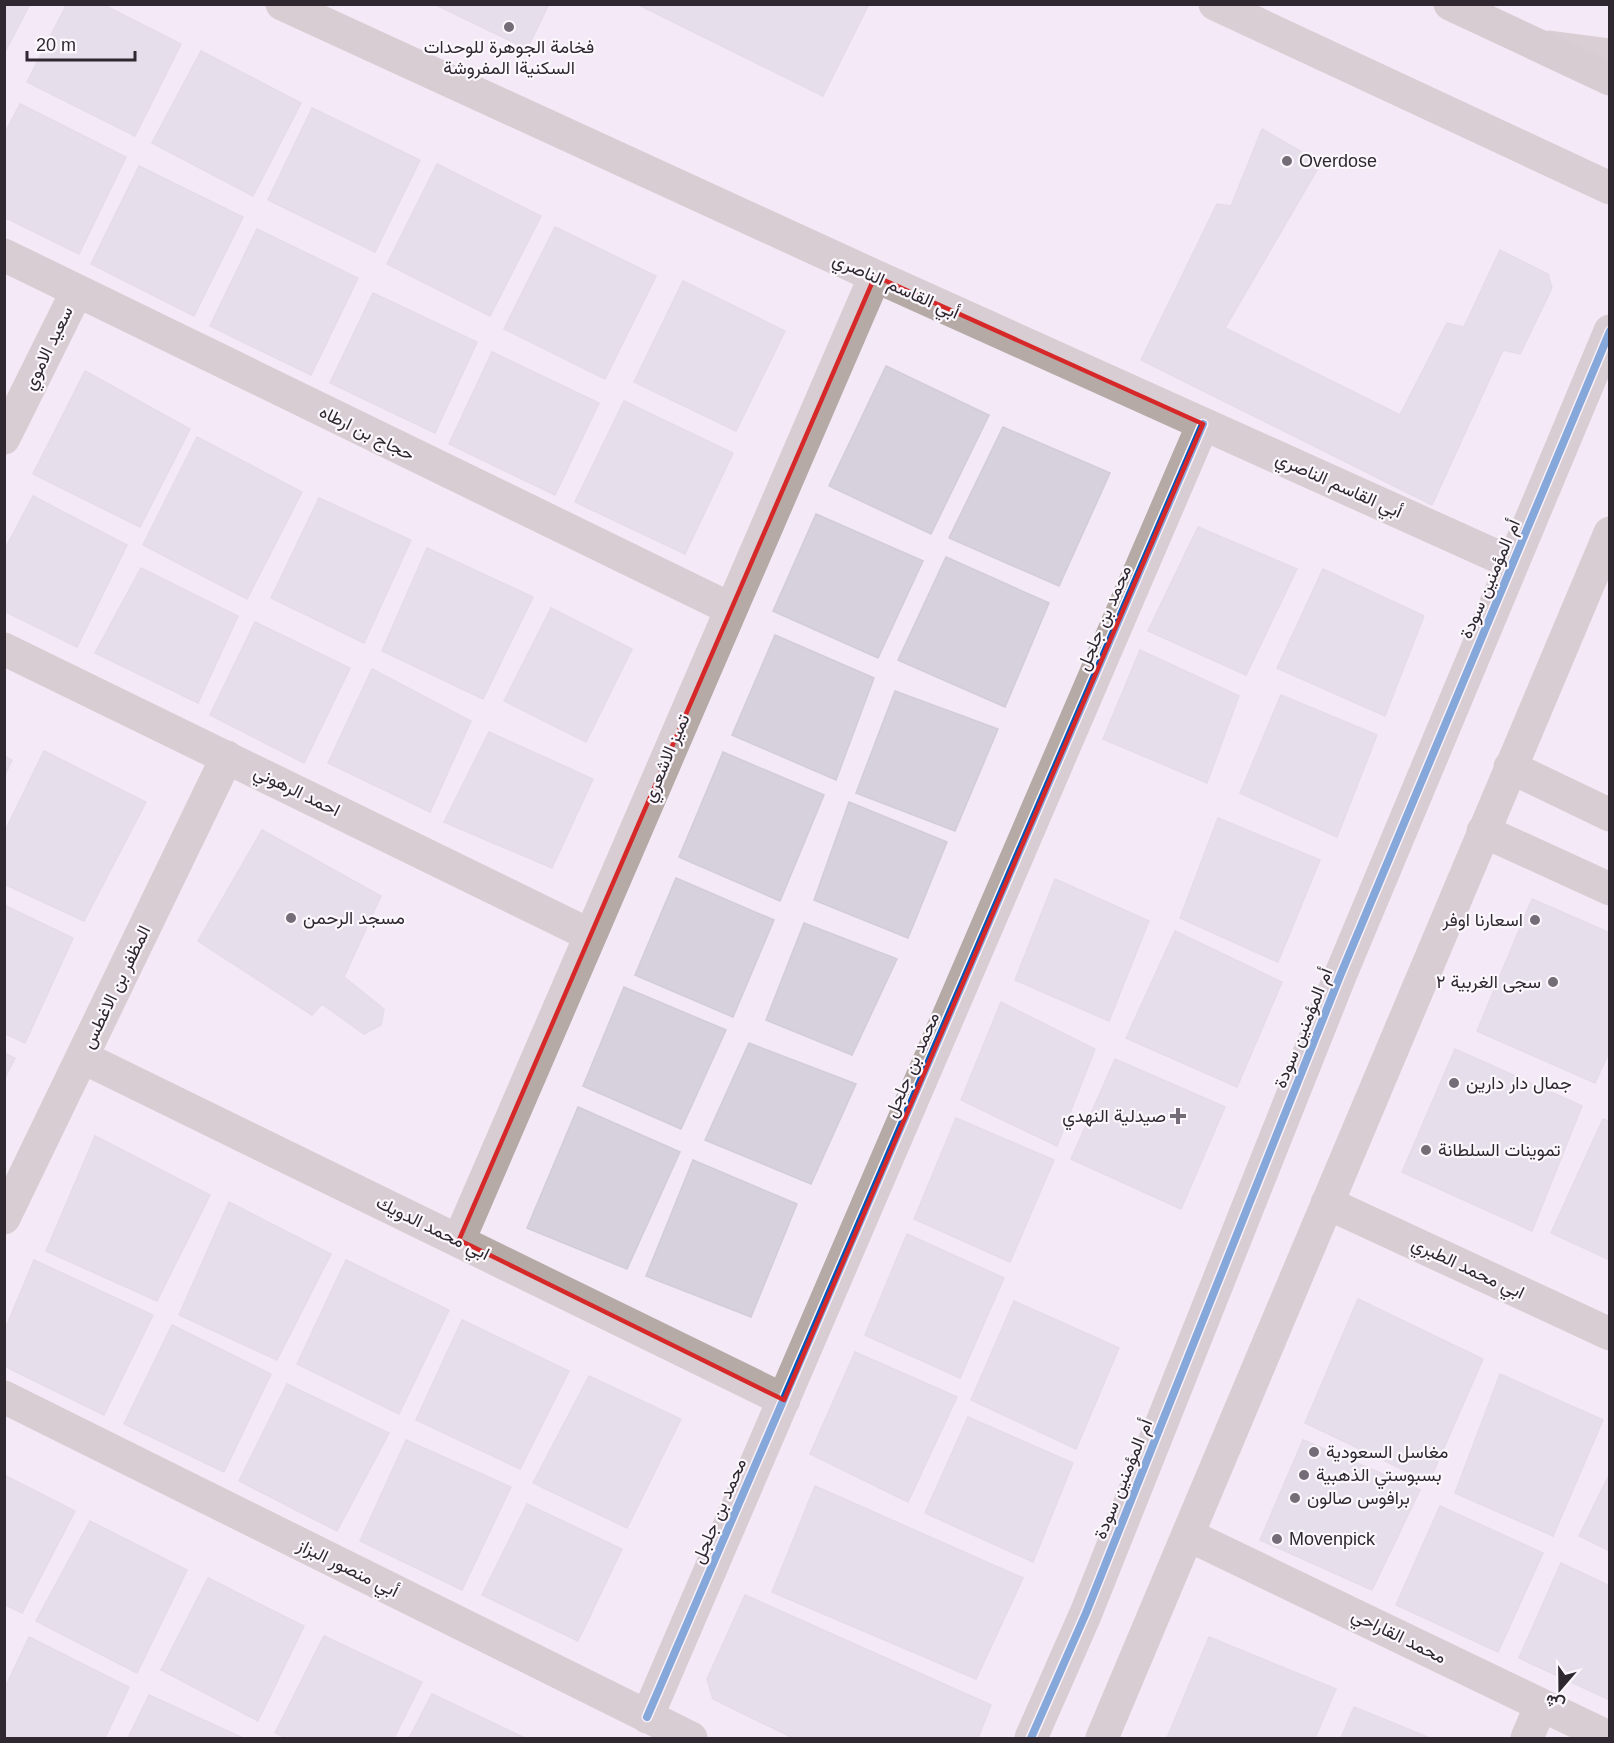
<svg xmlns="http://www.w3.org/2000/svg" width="1614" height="1743" font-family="Helvetica,Vazirmatn,sans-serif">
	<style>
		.building { fill: #d6d1dd; stroke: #d2cdd8; stroke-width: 1.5 }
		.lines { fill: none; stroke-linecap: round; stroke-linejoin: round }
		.street { stroke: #b5aaa6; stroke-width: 33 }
		.primary { stroke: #b8adab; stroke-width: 33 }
		.highway { stroke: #b3a8a7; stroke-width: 33 }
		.cycleway-casing { stroke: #fbf7fc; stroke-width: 11 }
		.cycleway { stroke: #0057b8; stroke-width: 8 }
		.marked { fill: none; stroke: #d62828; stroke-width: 4.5; stroke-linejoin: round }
		.poi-dot { fill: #746c76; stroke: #fbf7fc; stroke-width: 2 }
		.labels { text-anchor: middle; stroke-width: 4.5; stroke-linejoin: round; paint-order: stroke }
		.poi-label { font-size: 18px; fill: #2f2831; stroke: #fbf7fc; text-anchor: start }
		.street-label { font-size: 18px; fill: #2f2831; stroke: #fbf7fc }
	</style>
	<rect width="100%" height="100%" fill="#f4e9f6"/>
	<!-- building -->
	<path class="building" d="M4,4H30L4,54Z
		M67,4H102L181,44L135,136L27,82Z
		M434,4H549L527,49Z
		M637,4H869L823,96Z
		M201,51L301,103L253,196L152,143Z
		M20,104L126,157L79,254L4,217V135Z
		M312,108L420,160L375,252L268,200Z
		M1262,129L1321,163L1225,328L1400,415L1447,323L1464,327L1500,250L1548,274L1552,288L1520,354L1503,350L1432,505L1141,360L1217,204L1231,206Z
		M437,164L541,216L490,316L387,264Z
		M139,166L243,217L194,316L91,264Z
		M555,227L656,276L605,379L504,329Z
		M257,229L358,278L311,375L210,326Z
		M683,281L785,331L736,431L634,382Z
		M373,293L477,342L435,433L330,383Z
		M492,352L599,403L555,495L449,444Z
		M886,366L989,415L931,534L829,486Z
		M85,371L190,429L140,527L33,474Z
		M624,401L733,453L685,554L575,502Z
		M1003,427L1110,473L1059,586L949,538Z
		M197,437L302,492L247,599L143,545Z
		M33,496L127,545L77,647L4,611V551Z
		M319,498L411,540L364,643L271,598Z
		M816,514L923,561L878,658L773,611Z
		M1198,527L1297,569L1246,675L1148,631Z
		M427,548L533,597L483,699L382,651Z
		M946,557L1049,603L1005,707L898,660Z
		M141,568L238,616L198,703L95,653Z
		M1323,569L1424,616L1385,716L1277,668Z
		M551,608L632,649L586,742L504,701Z
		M255,622L350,668L304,763L210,715Z
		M775,635L874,678L836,780L732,735Z
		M1140,650L1239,696L1207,783L1103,739Z
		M372,669L471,721L430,812L328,763Z
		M895,691L998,729L955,831L856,793Z
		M1281,695L1377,735L1337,837L1240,793Z
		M489,732L593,779L552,868L444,822Z
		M44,751L146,802L84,921L4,884V833Z
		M723,752L824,795L780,901L679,857Z
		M4,756L12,760L4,777Z
		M849,802L947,842L908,938L814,900Z
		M1218,818L1320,860L1278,962L1180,918Z
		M262,830L381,896L344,977L384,1009L381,1025L364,1034L322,1004L312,1015L198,941Z
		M676,878L774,920L733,1017L635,975Z
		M1055,879L1149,921L1109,1021L1015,980Z
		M1532,899L1610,933V1050L1595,1083L1477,1031Z
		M4,905L73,938L25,1043L4,1033Z
		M804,923L897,959L852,1055L766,1020Z
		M1175,931L1282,982L1237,1087L1126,1038Z
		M624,987L726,1030L681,1129L583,1086Z
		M1001,1002L1095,1049L1057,1146L961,1100Z
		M749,1043L856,1084L811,1184L705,1140Z
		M1455,1049L1582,1106L1532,1231L1402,1172Z
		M4,1053L15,1058L4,1080Z
		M1115,1059L1225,1107L1181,1209L1071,1159Z
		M578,1107L680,1152L627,1269L527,1228Z
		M956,1118L1054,1160L1010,1262L914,1219Z
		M1603,1119L1610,1122V1260L1551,1233Z
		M95,1136L210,1195L157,1301L46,1251Z
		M693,1160L797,1204L751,1317L646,1276Z
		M229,1202L331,1254L277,1360L179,1315Z
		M907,1234L1004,1278L960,1378L865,1335Z
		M34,1260L153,1315L104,1415L4,1366V1332Z
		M346,1260L449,1310L399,1414L297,1364Z
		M1358,1299L1483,1359L1429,1482L1305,1423Z
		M1014,1301L1119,1348L1076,1449L971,1400Z
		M462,1320L569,1371L520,1469L416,1420Z
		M172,1325L271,1374L224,1472L124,1424Z
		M855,1352L957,1397L908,1502L810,1454Z
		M1500,1374L1603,1420L1553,1536L1455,1493Z
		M589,1376L681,1419L627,1528L533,1483Z
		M287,1384L389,1433L337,1531L239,1481Z
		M968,1417L1073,1463L1033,1562L925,1513Z
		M406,1440L511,1487L462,1590L360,1541Z
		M1303,1440L1420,1490L1372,1590L1260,1540Z
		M1610,1473V1551L1579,1536Z
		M4,1475L75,1511L22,1613L4,1604Z
		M815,1486L1023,1578L976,1679L772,1592Z
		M527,1504L622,1549L578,1641L482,1595Z
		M1440,1506L1543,1553L1498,1652L1396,1605Z
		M90,1521L187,1570L137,1673L36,1621Z
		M1561,1563L1610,1586V1700L1519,1658Z
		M208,1578L304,1626L258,1721L161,1670Z
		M745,1595L991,1705L978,1738H793L713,1699L707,1679Z
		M324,1636L422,1682L394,1738H286L275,1733Z
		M29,1637L129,1687L105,1738H4V1690Z
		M1209,1637L1336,1689L1315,1738H1167Z
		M432,1694L525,1738H409Z
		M149,1695L243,1738H128Z
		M1354,1707L1430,1738H1341Z"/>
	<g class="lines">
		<!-- street -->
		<path class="street" d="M282,4L875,276L1512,563
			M4,255L731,609
			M4,438L77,291
			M4,649L590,935
			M1510,767L1610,815
			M1483,831L1610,889
			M82,1057L784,1400
			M1327,1203L1610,1334
			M4,1218L227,757
			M459,1240L875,276
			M4,1397L691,1738
			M1188,1535L1610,1738
			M647,1717L1203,424
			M1031,1738L1086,1613L1340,976L1610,331
			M1102,1738L1610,533
			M1527,1738L1541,1705"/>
		<!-- primary -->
		<path class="primary" d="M1215,4L1610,188
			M1549,47L1610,55"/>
		<!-- highway -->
		<path class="highway" d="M1450,4L1610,79"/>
		<defs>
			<path id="cycleway" d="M647,1717L1203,424
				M1031,1738L1086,1613L1340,976L1610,331"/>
		</defs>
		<!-- cycleway casing -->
		<use href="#cycleway" class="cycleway-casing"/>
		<!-- cycleway -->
		<use href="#cycleway" class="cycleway"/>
	</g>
	<!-- marked area -->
	<path d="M0 0H1614V1743H0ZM875,276L1203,424L784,1400L459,1240Z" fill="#f4e9f6" fill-opacity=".55" fill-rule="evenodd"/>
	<path class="marked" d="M875,276L1203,424L784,1400L459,1240Z"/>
	<!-- markers -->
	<g class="poi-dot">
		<circle cx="509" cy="27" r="6"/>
		<circle cx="1287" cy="161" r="6"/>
		<circle cx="291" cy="918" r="6"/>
		<circle cx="1535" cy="920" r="6"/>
		<circle cx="1553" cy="982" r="6"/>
		<circle cx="1454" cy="1083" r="6"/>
		<path d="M1175 1107h6v6h6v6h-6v6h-6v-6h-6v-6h6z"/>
		<circle cx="1426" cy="1150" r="6"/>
		<circle cx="1314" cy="1452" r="6"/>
		<circle cx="1304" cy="1475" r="6"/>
		<circle cx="1295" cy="1498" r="6"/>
		<circle cx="1277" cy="1539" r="6"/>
	</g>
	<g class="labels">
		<!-- poi labels -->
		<g class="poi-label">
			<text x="509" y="53" text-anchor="middle">فخامة الجوهرة للوحدات<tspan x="509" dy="21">السكنيةا المفروشة</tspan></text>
			<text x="1299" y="167">Overdose</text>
			<text x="303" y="924">مسجد الرحمن</text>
			<text x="1523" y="926" text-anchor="end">اسعارنا اوفر</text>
			<text x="1541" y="988" text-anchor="end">سجى الغربية ٢</text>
			<text x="1466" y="1089">جمال دار دارين</text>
			<text x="1166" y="1122" text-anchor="end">صيدلية النهدي</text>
			<text x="1438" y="1156">تموينات السلطانة</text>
			<text x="1326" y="1458">مغاسل السعودية</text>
			<text x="1316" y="1481">بسبوستي الذهبية</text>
			<text x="1307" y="1504">برافوس صالون</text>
			<text x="1289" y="1545">Movenpick</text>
		</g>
		<!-- street labels -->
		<g class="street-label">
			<text transform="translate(896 286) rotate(24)" y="6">أبي القاسم الناصري</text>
			<text transform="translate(48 348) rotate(-64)" y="6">سعيد الاموي</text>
			<text transform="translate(367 433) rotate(26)" y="6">حجاج بن ارطاه</text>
			<text transform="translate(1339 485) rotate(24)" y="6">أبي القاسم الناصري</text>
			<text transform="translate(1490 579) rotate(-67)" y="6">أم المؤمنين سودة</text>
			<text transform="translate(1104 618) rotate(-67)" y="6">محمد بن جلجل</text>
			<text transform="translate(666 758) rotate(-67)" y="6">تميز الاشعري</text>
			<text transform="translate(297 791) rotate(26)" y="6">احمد الرهوني</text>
			<text transform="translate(116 987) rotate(-64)" y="6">المظفر بن الاغطس</text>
			<text transform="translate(1303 1028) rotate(-68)" y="6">أم المؤمنين سودة</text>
			<text transform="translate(912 1065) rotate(-67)" y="6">محمد بن جلجل</text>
			<text transform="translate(433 1228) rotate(26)" y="6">ابي محمد الدويك</text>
			<text transform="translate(1468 1268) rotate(25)" y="6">ابي محمد الطبري</text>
			<text transform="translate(1123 1479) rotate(-68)" y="6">أم المؤمنين سودة</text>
			<text transform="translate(719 1511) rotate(-67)" y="6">محمد بن جلجل</text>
			<text transform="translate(348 1568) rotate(26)" y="6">أبي منصور البزاز</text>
			<text transform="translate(1399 1636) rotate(26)" y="6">محمد القاراحي</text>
		</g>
	</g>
	<!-- border -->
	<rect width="1614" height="1743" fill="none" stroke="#2f2831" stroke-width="12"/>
	<!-- north arrow -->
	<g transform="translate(1560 1689) rotate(200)" stroke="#fbf7fc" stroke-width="4.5" paint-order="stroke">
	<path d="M0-4.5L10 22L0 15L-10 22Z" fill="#2f2831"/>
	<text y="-9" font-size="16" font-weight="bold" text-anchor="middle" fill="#2f2831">ش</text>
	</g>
	<!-- scale -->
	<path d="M27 51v9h108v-9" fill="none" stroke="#2f2831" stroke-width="3"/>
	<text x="36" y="51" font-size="18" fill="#2f2831" stroke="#fbf7fc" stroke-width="4.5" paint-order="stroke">20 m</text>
</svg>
